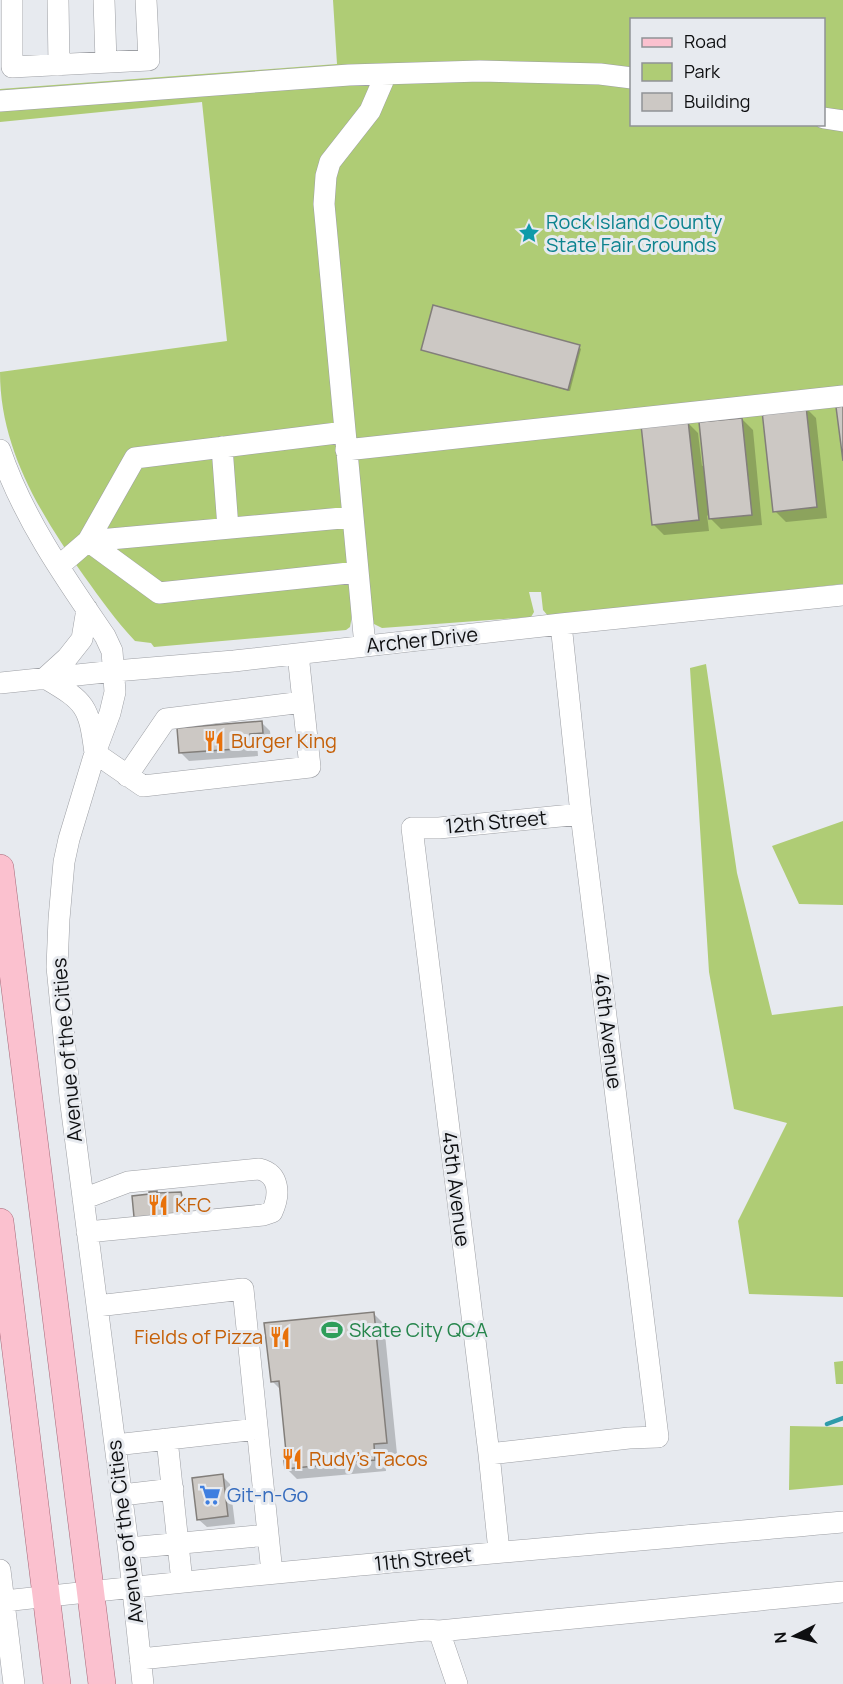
<svg xmlns="http://www.w3.org/2000/svg" width="843" height="1684" font-family="Manrope,sans-serif">
	<style>
		.green { fill: #afcc75; fill-rule: evenodd }
		.shadow { fill: #0003 }
		.lines { fill: none; stroke-linecap: round; stroke-linejoin: round }
		.stream { stroke: #2f9caa; stroke-width: 4.5 }
		.building { fill: #ccc8c4; stroke: #827e7a; stroke-width: 1.5 }
		.minor-casing { stroke: #9d9fa4; stroke-width: 22 }
		.major-casing { stroke: #a66878; stroke-width: 28 }
		.minor { stroke: #fff; stroke-width: 21 }
		.major { stroke: #fbc1cf; stroke-width: 27 }
		.labels { text-anchor: middle; stroke-width: 6; stroke-linejoin: round; paint-order: stroke }
		.culture-label { font-size: 20px; fill: #0d838f; stroke: #e7eaef; text-anchor: start }
		.street-label { font-size: 20px; fill: #0e0f11; stroke: #e7eaef }
		.food-label { font-size: 20px; fill: #c56008; stroke: #e7eaef; text-anchor: start }
		.leisure-label { font-size: 20px; fill: #27864d; stroke: #e7eaef; text-anchor: start }
		.shop-label { font-size: 20px; fill: #366cbe; stroke: #e7eaef; text-anchor: start }
	</style>
	<rect width="100%" height="100%" fill="#e7eaef"/>
	<!-- green -->
	<path class="green" d="M333,0H843V584L549,617L543,610L541,592H529L534,612L531,617L382,628L374,624L371,610H353L350,627L346,630L154,647L151,643L135,641C116,621 100,598 84,576C41,515 0,449 0,372L227,341L202,102L0,122V89L337,64ZM632,20H824V124H632Z
		M706,664L737,873L772,1015L843,1006V1297L749,1294L738,1221L787,1123L734,1109L709,972L690,668Z
		M843,821V905L799,904L772,846Z
		M843,1361V1384H836L834,1362Z
		M790,1426L843,1427V1485L789,1490Z"/>
	<!-- shadow -->
	<path class="shadow" d="M579,347L581,349L570,391L425,351L422,349Z
		M805,407L816,418L827,518L786,522L775,511Z
		M742,419L753,430L762,525L721,529L707,515L709,531L664,535L653,524L687,422L698,433L702,466L705,465Z
		M262,723L270,731L271,741L257,742L258,756L189,761L181,753Z
		M180,1194L188,1202L194,1225L159,1195Z
		M373,1313L384,1324L397,1454L384,1455L386,1471L297,1479L286,1468L288,1453L282,1391L272,1381Z
		M222,1476L230,1484L235,1524L207,1527L198,1519Z"/>
	<g class="lines">
		<!-- stream -->
		<path class="stream" d="M827,1424L843,1418"/>
	</g>
	<!-- building -->
	<path class="building" d="M433,305L580,345L568,390L421,350Z
		M806,406L817,507L773,512L762,411Z
		M843,406V461L836,407Z
		M742,418L752,515L709,519L699,422Z
		M688,420L699,520L652,525L641,425Z
		M262,721L263,733L250,734L251,748L179,753L177,728Z
		M157,1191V1193L181,1192L187,1217H134L132,1196L149,1194V1192Z
		M374,1312L387,1443L374,1444L375,1460L285,1469L283,1452H286L279,1381L271,1382L264,1323Z
		M223,1474L228,1516L197,1520L192,1478Z"/>
	<g class="lines">
		<defs>
			<path id="minor" d="M12,0V67L149,60L146,0
				M58,0L59,65
				M104,0L106,62
				M0,101L349,75L480,71L600,74L632,78
				M824,118L843,121
				M222,447L228,528
				M0,450C23,518 65,578 105,636L112,651L115,692L110,713L95,753L69,839L64,862L59,919L57,967L70,1097L129,1553L143,1684
				M346,450L843,396
				M88,541L159,593L358,572
				M88,541L353,517
				M59,566L88,541L135,458L345,432
				M87,609L82,639L67,658L45,678C86,702 89,706 95,753L143,786L310,767L298,654
				M365,646L324,204L326,176L330,162L370,111L386,74
				M0,683L115,671L234,661L561,624L843,595
				M127,776L166,719L303,702
				M83,1199L128,1182L259,1169C280,1174 280,1195 272,1212L263,1215L87,1232
				M97,1306L243,1289L272,1573
				M167,1439L182,1582
				M115,1445L257,1429
				M489,1454L629,1438L658,1437L581,814L561,624
				M122,1495L173,1489
				M129,1548L268,1535
				M499,1551L489,1454L412,828H439L581,814
				M0,1570L14,1684
				M4,1601C283,1570 563,1547 843,1522
				M439,1631L457,1684
				M140,1659L426,1630L439,1631L843,1592"/>
			<path id="major" d="M0,868L102,1684
				M0,1222L57,1684"/>
		</defs>
		<!-- minor casing -->
		<use href="#minor" class="minor-casing"/>
		<!-- major casing -->
		<use href="#major" class="major-casing"/>
		<!-- minor -->
		<use href="#minor" class="minor"/>
		<!-- major -->
		<use href="#major" class="major"/>
	</g>
	<!-- icons -->
	<defs>
		<symbol id="sight-bare" viewBox="-9 -9 18 18"><path d="M0-6L1.8-2.2L6-1.7L2.9 1.2L3.7 5.4L0 3.3L-3.7 5.4L-2.9 1.2L-6-1.7L-1.8-2.2Z" fill="#0f9aa8" stroke="#e7eaef" stroke-width="2.5" paint-order="stroke"/></symbol>
		<symbol id="restaurant-bare" viewBox="-9 -9 18 18"><path d="M-5-6h1v4h1v-4h1v4h1v-4h1v5L-1.5 .5V6h-2V.5L-5-1ZM5-6V6H3V1.5H1.5Q1.5-4 5-6Z" fill="#e8710a" stroke="#e7eaef" stroke-width="2.5" paint-order="stroke"/></symbol>
		<symbol id="stadium-bare" viewBox="-9 -9 18 18"><path d="M0-5a6.5 5 0 1 0 0 10a6.5 5 0 1 0 0-10ZM-3.5-1.8h7v3.6h-7Z" fill="#2e9e5b" stroke="#e7eaef" stroke-width="2.5" paint-order="stroke"/></symbol>
		<symbol id="supermarket-bare" viewBox="-9 -9 18 18"><path d="M-6-5.5h2.5l.6 2H6L4.5 2H-2.5L-4.4-4H-6ZM-1.5 3.2a1.3 1.3 0 1 0 .1 0ZM3 3.2a1.3 1.3 0 1 0 .1 0Z" fill="#3f7fe0" stroke="#e7eaef" stroke-width="2.5" paint-order="stroke"/></symbol>
	</defs>
	<g fill-rule="evenodd">
		<use href="#sight-bare" x="514" y="218" width="30" height="30"/>
		<use href="#restaurant-bare" x="199" y="726" width="30" height="30"/>
		<use href="#restaurant-bare" x="143" y="1190" width="30" height="30"/>
		<use href="#stadium-bare" x="317" y="1315" width="30" height="30"/>
		<use href="#restaurant-bare" x="265" y="1322" width="30" height="30"/>
		<use href="#restaurant-bare" x="277" y="1444" width="30" height="30"/>
		<use href="#supermarket-bare" x="195" y="1480" width="30" height="30"/>
	</g>
	<g class="labels">
		<!-- culture labels -->
		<g class="culture-label">
			<text x="546" y="229">Rock Island County<tspan x="546" dy="23">State Fair Grounds</tspan></text>
		</g>
		<!-- street labels -->
		<g class="street-label">
			<text transform="translate(422 640) rotate(-6)" y="7">Archer Drive</text>
			<text transform="translate(496 822) rotate(-5)" y="7">12th Street</text>
			<text transform="translate(608 1031) rotate(83)" y="7">46th Avenue</text>
			<text transform="translate(67 1050) rotate(-95)" y="7">Avenue of the Cities</text>
			<text transform="translate(456 1189) rotate(83)" y="7">45th Avenue</text>
			<text transform="translate(125 1532) rotate(-97)" y="7">Avenue of the Cities</text>
			<text transform="translate(423 1559) rotate(-6)" y="7">11th Street</text>
		</g>
		<!-- food labels -->
		<g class="food-label">
			<text x="231" y="748">Burger King</text>
			<text x="175" y="1212">KFC</text>
			<text x="263" y="1344" text-anchor="end">Fields of Pizza</text>
			<text x="309" y="1466">Rudy's Tacos</text>
		</g>
		<!-- leisure labels -->
		<g class="leisure-label">
			<text x="349" y="1337">Skate City QCA</text>
		</g>
		<!-- shop labels -->
		<g class="shop-label">
			<text x="227" y="1502">Git-n-Go</text>
		</g>
	</g>
	<!-- legend -->
	<rect x="630" y="18" width="195" height="108" fill="#e7eaef" stroke="#909296" stroke-width="1.5"/>
	<rect x="642" y="38" width="30" height="9" fill="#fbc1cf" stroke="#909296" stroke-width="1.5"/>
	<text x="684" y="48" font-size="18" fill="#0e0f11">Road</text>
	<rect x="642" y="63" width="30" height="18" fill="#afcc75" stroke="#909296" stroke-width="1.5"/>
	<text x="684" y="78" font-size="18" fill="#0e0f11">Park</text>
	<rect x="642" y="93" width="30" height="18" fill="#ccc8c4" stroke="#909296" stroke-width="1.5"/>
	<text x="684" y="108" font-size="18" fill="#0e0f11">Building</text>
	<!-- north arrow -->
	<g transform="translate(795 1636) rotate(264)" stroke="#e7eaef" stroke-width="4.5" paint-order="stroke">
	<path d="M0-4.5L10 22L0 15L-10 22Z" fill="#0e0f11"/>
	<text y="-9" font-size="16" font-weight="bold" text-anchor="middle" fill="#0e0f11">N</text>
	</g>
</svg>
